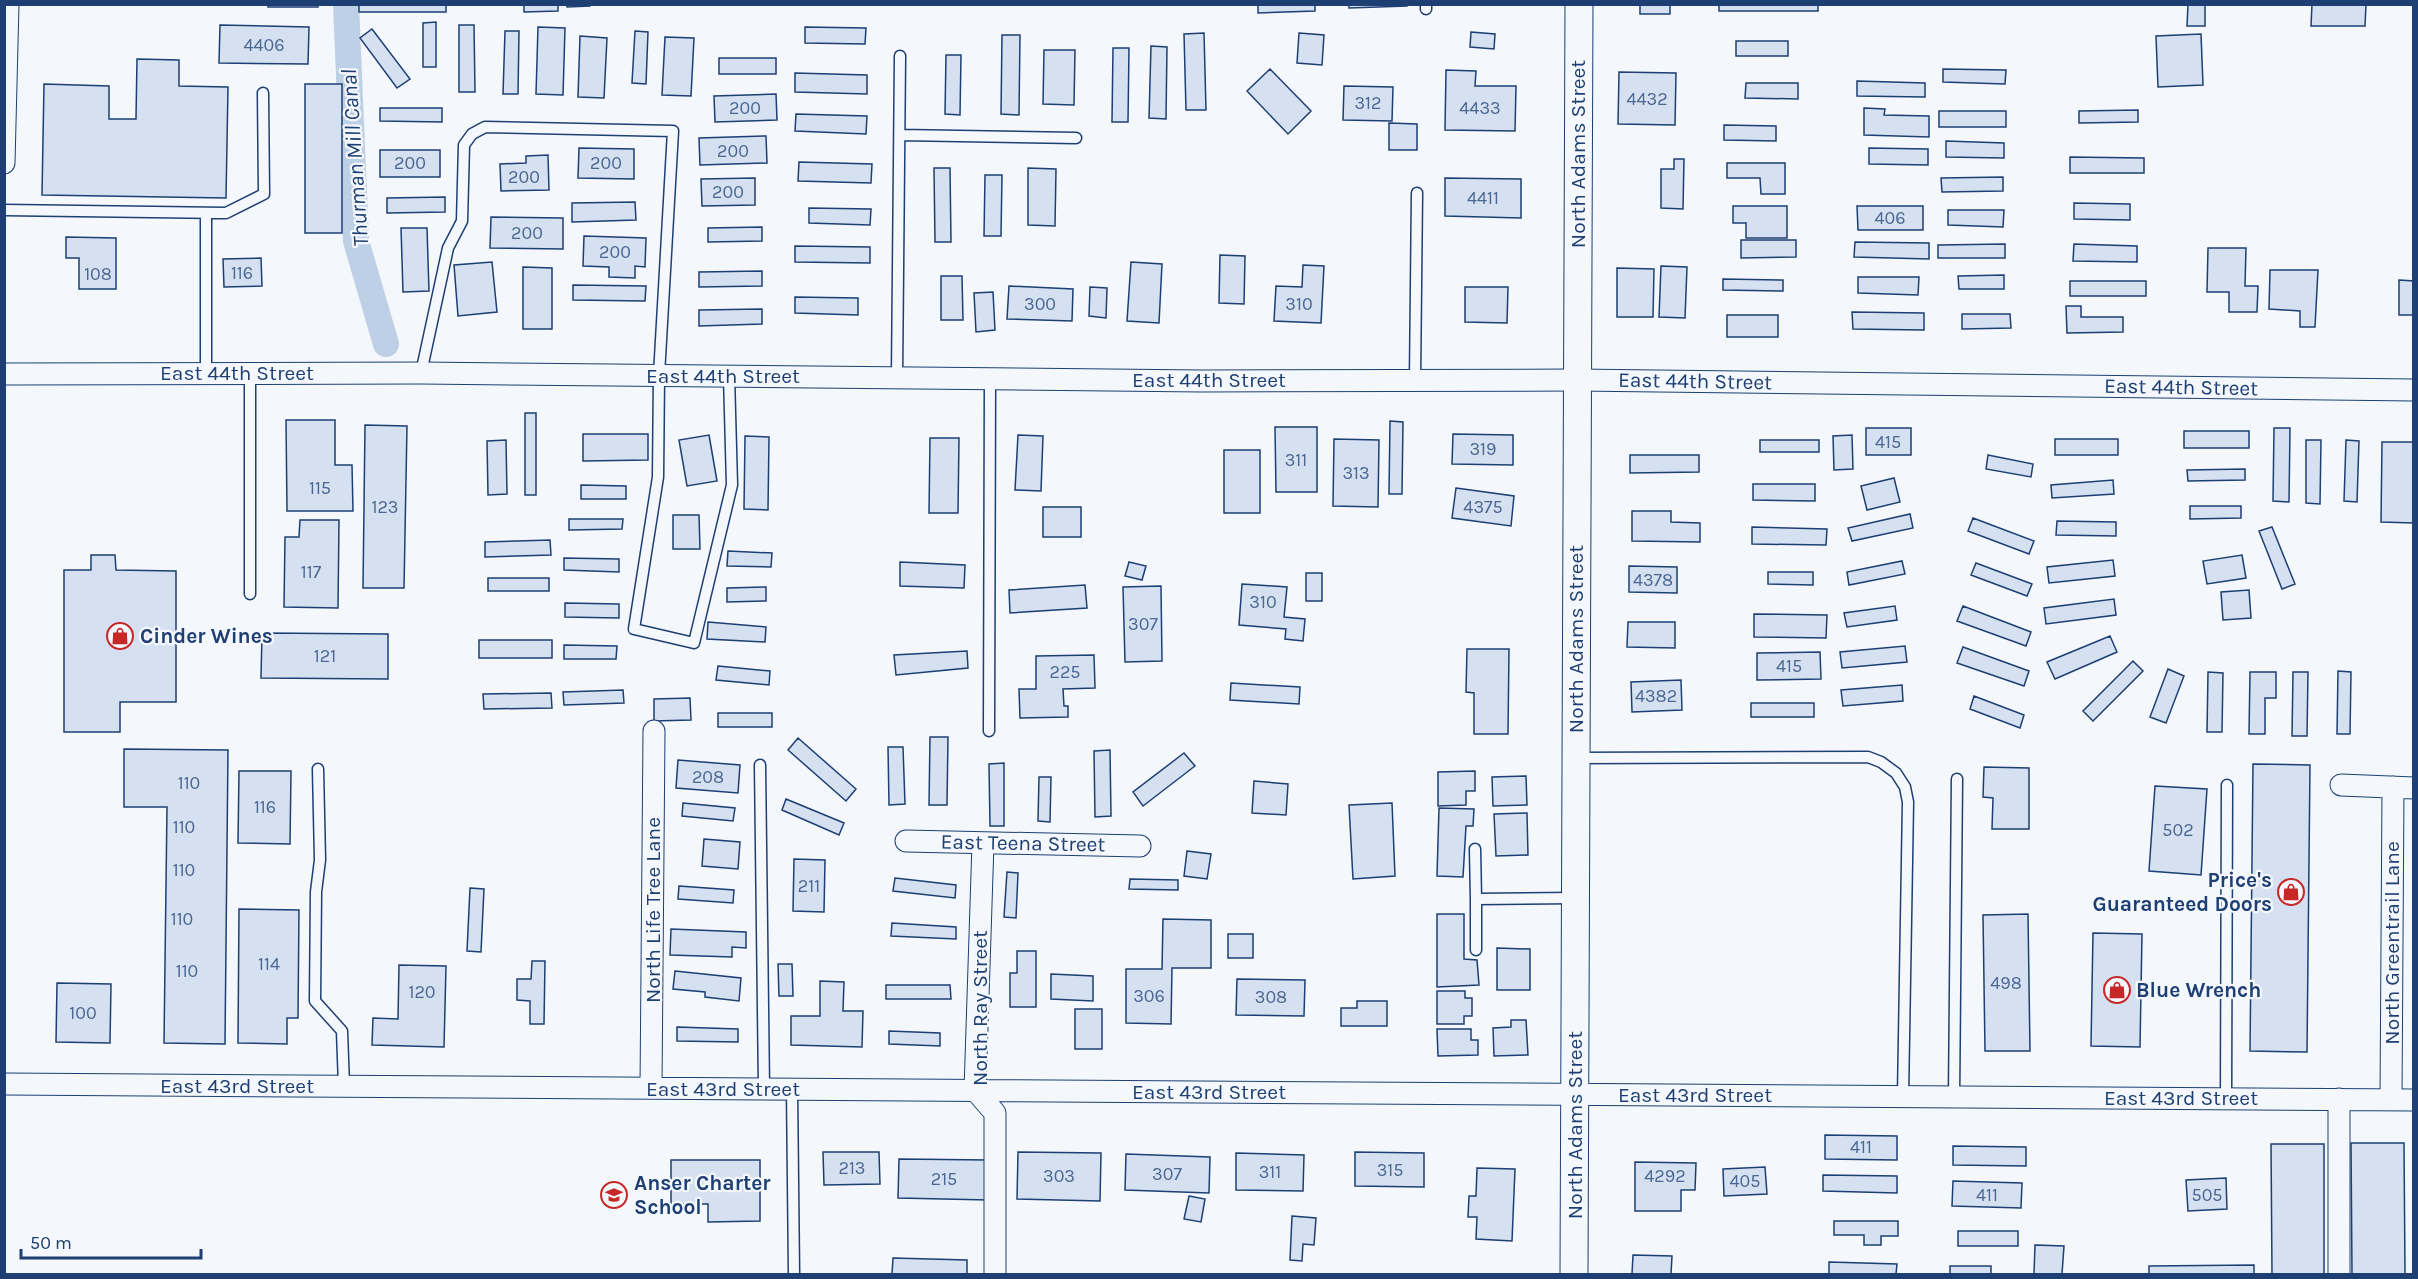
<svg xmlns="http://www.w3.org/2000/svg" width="2418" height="1279" font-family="Karla,sans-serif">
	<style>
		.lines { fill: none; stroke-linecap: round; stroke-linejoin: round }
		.canal { stroke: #bed0e5; stroke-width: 26 }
		.building { fill: #d5e0f0; stroke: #1d3f73; stroke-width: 1.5 }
		.service-casing { stroke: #1d3f73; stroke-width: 13 }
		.minor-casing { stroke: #1d3f73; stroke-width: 23 }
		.tertiary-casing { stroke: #1d3f73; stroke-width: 29 }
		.service { stroke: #f4f7fb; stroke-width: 10 }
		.minor { stroke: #f4f7fb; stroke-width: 21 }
		.tertiary { stroke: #f4f7fb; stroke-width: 27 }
		.labels { text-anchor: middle; stroke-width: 4.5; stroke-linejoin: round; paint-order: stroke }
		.number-label { font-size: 18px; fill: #4b6792 }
		.street-label { font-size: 21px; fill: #1d3f73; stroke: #f4f7fb }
		.poi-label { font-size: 21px; font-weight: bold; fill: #1d3f73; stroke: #f4f7fb; text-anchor: start }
		.water-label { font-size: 22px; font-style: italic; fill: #1d3f73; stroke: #f4f7fb }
	</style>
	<rect width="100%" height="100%" fill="#f4f7fb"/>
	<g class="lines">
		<!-- canal -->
		<path class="canal" d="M346,4L356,241L386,344"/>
	</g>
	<!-- building -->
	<path class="building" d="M268,4H318V7H268Z
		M359,4H446V12H359Z
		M524,4H558V11L524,12Z
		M567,4H590V6L567,7Z
		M1258,4H1315V11L1258,13Z
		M1349,4H1407V6L1349,8Z
		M1640,4H1670V14H1640Z
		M1719,4H1818V11H1719Z
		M2188,4H2205V26H2187Z
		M2312,4H2366L2365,26H2311Z
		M436,22V67H423V23Z
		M220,25L309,27L308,64L219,63Z
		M459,25H474L475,92H459Z
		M538,27L565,28L563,95L536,94Z
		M805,27L866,28L865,44L805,43Z
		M372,29L410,79L397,88L360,38Z
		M505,31H519L518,94H503Z
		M635,31L648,32L646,84L632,83Z
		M1471,32L1495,34L1494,49L1470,47Z
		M1204,33L1206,110H1186L1184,34Z
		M1299,33L1324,35L1322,65L1297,63Z
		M2201,34L2203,85L2158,87L2156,36Z
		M1002,35H1020L1019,115L1001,114Z
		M580,36L607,38L604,98L578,97Z
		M665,37L694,38L691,96L662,95Z
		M1736,41H1788V56H1736Z
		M1151,46L1167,47L1166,119L1149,118Z
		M1113,48H1129L1128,122H1112Z
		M1044,50H1075L1074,105L1043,104Z
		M946,55H961L960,115L945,114Z
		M719,58H776V74H719Z
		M137,59L179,60V86L228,87L226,198L42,195L44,84L109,86V119H136Z
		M1270,69L1311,111L1288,134L1247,91Z
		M1943,69L2006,70L2005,84L1943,82Z
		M1446,70L1476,71L1475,86H1516L1515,131L1445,130Z
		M1619,72L1676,73L1675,125L1618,124Z
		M795,73L867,75V94L795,92Z
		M1857,81L1925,83V97L1857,96Z
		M1746,83H1798V99L1745,98Z
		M305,84H342V233H305Z
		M1344,86L1393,87L1392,121L1343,120Z
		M776,94L777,120L715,122L714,96Z
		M380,108H442V122L380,121Z
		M1864,108L1885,109L1884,115L1929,116V137L1864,135Z
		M2138,110V122L2079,123V111Z
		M1939,111H2006V127H1939Z
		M796,114L867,116L866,134L795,131Z
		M1389,123L1417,124V150H1389Z
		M1724,125L1776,126V141L1724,140Z
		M766,136L767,163L700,165L699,138Z
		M1946,141L2004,143V158L1946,157Z
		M579,148L634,149V179L578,178Z
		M1869,148L1928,149V165L1869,164Z
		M380,150H440V177H380Z
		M548,155L549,190L501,191L500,164L526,163V156Z
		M2070,157L2144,158V173H2070Z
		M1674,159H1684L1683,209L1661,208V169H1674Z
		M799,162L872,164L871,183L798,181Z
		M1727,163H1785V194H1761L1760,178H1727Z
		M934,168H950L951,242H935Z
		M1028,168L1056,169L1055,226L1028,225Z
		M985,175H1002L1001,236H984Z
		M2003,177V191L1942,192L1941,178Z
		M755,178V205L702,206L701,179Z
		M1445,178L1521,179V218L1445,216Z
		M445,197V212L387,213V198Z
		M635,202L636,220L572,222V203Z
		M2074,203L2130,204V220L2074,219Z
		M1733,206H1787V238H1746V223H1733Z
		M1857,206H1923V230H1858Z
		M809,208L871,209L870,225L809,223Z
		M1948,210H2004L2003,227L1948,225Z
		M491,217L563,218V249L490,248Z
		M762,227V241L708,242V228Z
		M401,228H427L429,291L403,292Z
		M584,236L646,238L645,267L635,266V278L609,277V267L583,266Z
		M66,237L116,238V289H79V258H66Z
		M1741,240H1796V257L1741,258Z
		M1855,242L1929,243V259L1854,257Z
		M2005,244V258H1938V245Z
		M2074,244L2137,246V262L2073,261Z
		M795,246L870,247V263L795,262Z
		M2208,248H2246L2245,286H2258L2257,312H2229V292H2207Z
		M1220,255L1245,256L1244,304L1219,303Z
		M261,258L262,286L224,287L223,259Z
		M492,262L497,312L458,316L454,265Z
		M1131,262L1162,264L1159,323L1127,321Z
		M1303,265L1324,266L1321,323L1274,321L1276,286L1302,287Z
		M1661,266L1687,267L1685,318L1659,317Z
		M523,267L552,268V329H523Z
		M1617,268L1654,269L1653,317H1617Z
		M2270,270H2318L2315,327H2300V311L2269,309Z
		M762,271V286L699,287V272Z
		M2004,275V289H1959L1958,276Z
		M941,276H962L963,320H941Z
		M1858,277H1919L1918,295L1858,293Z
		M1723,279L1783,280V291L1723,290Z
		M2399,280L2414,281V315H2399Z
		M2070,281H2146V296H2070Z
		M573,285L646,286L645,301L573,300Z
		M1009,286L1073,289L1072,321L1007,319Z
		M1090,287L1107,288L1106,318L1089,316Z
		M1465,287H1508L1507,323L1465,322Z
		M993,292L995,330L976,332L974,293Z
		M795,297L858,298V315L795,313Z
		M2066,306H2081V317H2123V332L2067,333Z
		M762,309V324L699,326V310Z
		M1852,312L1924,313V330L1853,329Z
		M1962,314H2010L2011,328L1962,329Z
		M1727,315H1778V337H1727Z
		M525,413H536V495H525Z
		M286,420H335V465H352L353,511H287Z
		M1390,421L1403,422L1402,494H1389Z
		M365,425L407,426L404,588H363Z
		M1275,427H1317V492H1276Z
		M1866,428H1911V455H1866Z
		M2274,428H2290L2289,502L2273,501Z
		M2184,431H2249V448H2184Z
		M583,434H648V460L583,461Z
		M1453,434L1513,435V465L1452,464Z
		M709,435L717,481L687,486L679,440Z
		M1018,435L1043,436L1041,491L1015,490Z
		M1852,435L1853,469L1834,470L1833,436Z
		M745,436L769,437L768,510L744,509Z
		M930,438H959L958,513H929Z
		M1334,439L1379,440L1378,507L1333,506Z
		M2055,439H2118V455H2055Z
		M506,440L507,494L488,495L487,441Z
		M1760,440H1819V452H1760Z
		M2306,440H2321L2320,504L2306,503Z
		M2346,440L2359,441L2357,502L2344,501Z
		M2382,442H2414V523L2381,522Z
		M1224,450H1260V513H1224Z
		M1630,455H1699V472L1630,473Z
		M1988,455L2033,464L2031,477L1986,469Z
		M2245,469V480L2188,481L2187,470Z
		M1894,478L1900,502L1867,510L1861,486Z
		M2113,480L2114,494L2052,498L2051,485Z
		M1753,484H1815V501L1753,500Z
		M581,485L626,486V499H581Z
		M1456,488L1514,496L1511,526L1452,518Z
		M2190,506H2241V518L2190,519Z
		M1043,507H1081V537H1043Z
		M1632,511H1671V522L1700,523V542L1632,541Z
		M1910,514L1913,528L1852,541L1848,528Z
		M673,515H699L700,549H673Z
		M1973,518L2034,541L2029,554L1968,531Z
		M569,519H623L622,529L569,530Z
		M300,520H339L338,608L284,607L285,537H299Z
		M2057,521L2116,522V536L2056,535Z
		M1752,527L1827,529L1826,545L1752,544Z
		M2272,527L2295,584L2282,589L2259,531Z
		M550,540L551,555L485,557V542Z
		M728,551L772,553L771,567L727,566Z
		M91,555H115L116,570L176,571V702H120V732H64V570H91Z
		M2242,555L2246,578L2207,584L2203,561Z
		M564,558L619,559V572L564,570Z
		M2113,560L2115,576L2049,583L2047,567Z
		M1902,561L1905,574L1849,585L1847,572Z
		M900,562L965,565L964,588L900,586Z
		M1129,562L1146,566L1142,580L1125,576Z
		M1976,563L2032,584L2027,596L1971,575Z
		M1629,566L1677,567V593L1629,592Z
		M1768,572H1813V585L1768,584Z
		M1306,573H1322V601H1306Z
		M488,578H549V591H488Z
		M1242,584L1287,587L1284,617L1305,619L1303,641L1285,639L1286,629L1239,625Z
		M1085,585L1087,608L1010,613L1009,590Z
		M1161,586L1162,661L1125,662L1123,587Z
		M766,587V601L727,602V588Z
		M2249,590L2251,618L2223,620L2221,592Z
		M2114,599L2116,615L2046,624L2044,608Z
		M565,603L619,604V618L565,617Z
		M1895,606L1897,620L1847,627L1844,613Z
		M1963,606L2031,632L2026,646L1957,621Z
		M1754,614L1827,615L1826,638L1754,637Z
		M708,622L766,627L765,642L707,639Z
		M1628,622H1675V648L1627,647Z
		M262,633L388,634V679L261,678Z
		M2110,636L2117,652L2055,679L2047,662Z
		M479,640H552V658H479Z
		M564,645L617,646L616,659H564Z
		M1905,646L1907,662L1842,668L1840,652Z
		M1963,647L2029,671L2024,686L1957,663Z
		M1467,649H1509L1508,734H1474V693L1466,692Z
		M967,651L968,668L896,675L894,655Z
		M1820,652L1821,679L1757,680V653Z
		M1094,655L1095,688L1063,689L1064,706H1068V717L1020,718L1019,689H1036V656Z
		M2133,661L2143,671L2093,721L2083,711Z
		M718,666L770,671L769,685L716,680Z
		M2168,669L2184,676L2166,723L2150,717Z
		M2338,671L2351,672L2350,734H2337Z
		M2208,672L2223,673L2222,732H2207Z
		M2250,672H2276V698H2265V734H2249Z
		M2293,672H2308L2307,736H2292Z
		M1681,680L1682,710L1632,712L1631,682Z
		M1231,683L1300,687L1299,704L1230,700Z
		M1902,685L1903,701L1843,706L1841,690Z
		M623,690L624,703L564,705L563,692Z
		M551,693L552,708L484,709L483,694Z
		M1974,696L2024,715L2020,728L1970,709Z
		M690,698L691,720L654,721V699Z
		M1751,703H1814V717H1751Z
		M718,713H772V727H718Z
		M930,737H948L947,805H929Z
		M798,738L856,789L846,801L788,750Z
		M888,747H903L905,804L889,805Z
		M124,749L228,750L225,1044L164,1043L167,807H124Z
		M1110,750L1111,816L1095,817L1094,751Z
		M1184,753L1195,766L1143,806L1133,792Z
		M678,760L740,765L738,793L676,788Z
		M1004,763V826H990L989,764Z
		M2253,764L2310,765L2307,1052L2250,1051Z
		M1984,767L2029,768V829H1992L1993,798L1983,797Z
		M239,771H291L290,844L238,843Z
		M1475,771V791H1466V805L1438,806V772Z
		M1526,776L1527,805L1493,806L1492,777Z
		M1039,777H1051L1050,822L1038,821Z
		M1254,781L1288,784L1286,815L1252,813Z
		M2155,786L2207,789L2201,875L2149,871Z
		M786,799L844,823L839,835L782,810Z
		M683,803L735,808L733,821L682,816Z
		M1392,803L1395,876L1353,879L1349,805Z
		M1439,808L1474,809L1473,826H1466L1463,877L1437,876Z
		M1527,813L1528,855L1496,856L1494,814Z
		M704,839L740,842L738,869L702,866Z
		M1187,851L1211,854L1207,879L1184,876Z
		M794,859L825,860L824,912L793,911Z
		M1007,872L1018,873L1016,918L1004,917Z
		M895,878L956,885L955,898L893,891Z
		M1130,879L1178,880V890L1129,889Z
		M679,886L734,890L733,903L678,899Z
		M470,888L484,889L481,952L467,951Z
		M239,909L299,910L298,1018H287V1044L238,1043Z
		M1437,914H1464V959L1477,960L1479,985L1437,987Z
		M2028,914L2030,1051H1985L1983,915Z
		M1163,919L1211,920V968H1172L1171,1024L1126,1023V969H1162Z
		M892,923L956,927V939L891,936Z
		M671,929L746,932V948L732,947V957L670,955Z
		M2093,933L2142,934L2140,1047L2091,1046Z
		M1228,934H1253V958H1228Z
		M1497,948L1530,949V990H1497Z
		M1017,951H1036V1007H1010V973H1017Z
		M532,961H545L544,1024H530V1001L517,1000V979H531Z
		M778,964H792L793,996H779Z
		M399,965L446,966L444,1047L372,1045L373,1018L398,1019Z
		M675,971L741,978L739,1001L705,997V992L673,989Z
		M1051,974L1093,976V1001L1051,999Z
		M1237,979L1305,980L1304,1016L1236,1015Z
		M820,981L844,982L843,1011H863L862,1047L791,1045V1016H820Z
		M57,983L111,984L110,1043L56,1042Z
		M886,985H950L951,999H886Z
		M1437,991H1465V998H1472V1016H1464V1024H1437Z
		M1357,1001H1387V1026H1341V1008H1357Z
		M1075,1009H1102V1049H1075Z
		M1511,1020H1526L1528,1055L1494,1056L1493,1028L1511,1027Z
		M677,1027L738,1029V1042L677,1041Z
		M1437,1029H1471V1040H1478V1055L1438,1056Z
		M889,1031L940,1033V1046L889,1044Z
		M1825,1135L1897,1136V1160L1825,1159Z
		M2351,1143H2404L2405,1274H2352Z
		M2271,1144H2324V1274H2272Z
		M1953,1146L2026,1147V1166L1953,1165Z
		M823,1152H879L880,1184L824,1185Z
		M1018,1152L1101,1153L1100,1201L1017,1199Z
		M1355,1152L1424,1153V1187L1355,1186Z
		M1236,1153L1304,1155L1303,1191L1236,1190Z
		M1126,1154L1210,1157L1209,1193L1125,1190Z
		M899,1159L989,1160V1200L898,1198Z
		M671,1160H760V1221L708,1222V1204H671Z
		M1635,1162L1696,1163L1695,1190H1681V1211H1635Z
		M1765,1167L1767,1194L1724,1196L1723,1169Z
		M1477,1168L1515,1169L1512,1241L1476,1239L1477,1217H1468L1469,1196H1476Z
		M1823,1175L1897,1176V1193L1823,1191Z
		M2226,1178L2227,1209L2188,1211L2186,1180Z
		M1953,1181L2022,1183L2021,1208L1952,1206Z
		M1189,1196L1205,1199L1201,1222L1184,1219Z
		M1292,1216L1316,1218L1314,1245L1303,1244L1302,1261L1290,1260Z
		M1834,1221H1898V1236H1881V1245H1864V1235H1834Z
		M1958,1231H2018V1246H1958Z
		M2035,1245L2064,1246L2062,1274H2034Z
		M1633,1255L1672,1256L1671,1274H1632Z
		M893,1258L967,1260V1274H892Z
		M1829,1262L1897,1264L1896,1274H1829Z
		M2254,1265V1274H2149V1266Z
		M1950,1266H1991V1274H1950Z"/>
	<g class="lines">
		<defs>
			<path id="service" d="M1426,9V4
				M900,135L1076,138
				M4,210L226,213L264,194L263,93
				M250,373V594
				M421,373L448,248L462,221L464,145L472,134L485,127L673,131L659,375L658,477L634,629L694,643L732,485L729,376
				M206,374V214
				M897,377L900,56
				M1415,380L1417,193
				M989,731L990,378
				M1576,758L1868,757L1881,762L1896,773L1905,787L1908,802L1903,1096
				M760,765L764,1089
				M318,769L320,860L316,892L315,1001L342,1031L344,1086
				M1475,849L1476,899
				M1476,950V899L1575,898
				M792,1089L794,1274
				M1954,1097L1957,779
				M2226,1099L2227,785"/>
			<path id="minor" d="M4,163L8,4
				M4,374L421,373L1202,381L1576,380L2414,390
				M2341,785L2414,788
				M906,841L1140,846
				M983,843L975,1090L995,1113V1274
				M4,1084L2414,1100
				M651,1088L654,731
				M2339,1099V1274
				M2391,1100L2393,787"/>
			<path id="tertiary" d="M1574,1274L1579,4"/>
		</defs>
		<!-- service casing -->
		<use href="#service" class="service-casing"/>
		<!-- minor casing -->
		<use href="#minor" class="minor-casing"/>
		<!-- tertiary casing -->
		<use href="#tertiary" class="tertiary-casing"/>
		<!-- service -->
		<use href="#service" class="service"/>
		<!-- minor -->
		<use href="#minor" class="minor"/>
		<!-- tertiary -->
		<use href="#tertiary" class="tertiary"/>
	</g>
	<!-- icons -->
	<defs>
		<symbol id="shop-ring" viewBox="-11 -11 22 22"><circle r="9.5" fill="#f4f7fb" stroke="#c62828" stroke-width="1.5"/><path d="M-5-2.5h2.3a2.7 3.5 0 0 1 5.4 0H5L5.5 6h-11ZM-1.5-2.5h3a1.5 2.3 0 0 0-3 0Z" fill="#c62828"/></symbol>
		<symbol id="school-ring" viewBox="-11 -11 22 22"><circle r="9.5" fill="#f4f7fb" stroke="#c62828" stroke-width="1.5"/><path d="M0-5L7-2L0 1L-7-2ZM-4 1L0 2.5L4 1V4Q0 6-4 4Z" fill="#c62828"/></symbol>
	</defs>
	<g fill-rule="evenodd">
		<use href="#shop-ring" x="105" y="621" width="30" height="30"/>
		<use href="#shop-ring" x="2276" y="877" width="30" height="30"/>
		<use href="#shop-ring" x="2102" y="975" width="30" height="30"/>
		<use href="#school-ring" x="599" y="1180" width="30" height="30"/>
	</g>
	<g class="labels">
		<!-- number labels -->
		<g class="number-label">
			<text x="264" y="51">4406</text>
			<text x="1647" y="105">4432</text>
			<text x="1368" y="109">312</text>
			<text x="745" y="114">200</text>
			<text x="1480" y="114">4433</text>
			<text x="733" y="157">200</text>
			<text x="410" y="169">200</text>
			<text x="606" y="169">200</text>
			<text x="524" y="183">200</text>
			<text x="728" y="198">200</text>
			<text x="1483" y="204">4411</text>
			<text x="1890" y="224">406</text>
			<text x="527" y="239">200</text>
			<text x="615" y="258">200</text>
			<text x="242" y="279">116</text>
			<text x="98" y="280">108</text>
			<text x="1040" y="310">300</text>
			<text x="1299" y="310">310</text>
			<text x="1888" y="448">415</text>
			<text x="1483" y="455">319</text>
			<text x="1296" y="466">311</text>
			<text x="1356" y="479">313</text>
			<text x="320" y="494">115</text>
			<text x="385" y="513">123</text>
			<text x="1483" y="513">4375</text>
			<text x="311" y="578">117</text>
			<text x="1653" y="586">4378</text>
			<text x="1263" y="608">310</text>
			<text x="1143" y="630">307</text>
			<text x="325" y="662">121</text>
			<text x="1789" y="672">415</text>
			<text x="1065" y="678">225</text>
			<text x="1656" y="702">4382</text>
			<text x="708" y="783">208</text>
			<text x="189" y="789">110</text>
			<text x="265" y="813">116</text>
			<text x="184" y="833">110</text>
			<text x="2178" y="836">502</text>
			<text x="184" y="876">110</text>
			<text x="809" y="892">211</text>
			<text x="182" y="925">110</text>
			<text x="269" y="970">114</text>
			<text x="187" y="977">110</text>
			<text x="2006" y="989">498</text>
			<text x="422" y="998">120</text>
			<text x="1149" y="1002">306</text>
			<text x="1271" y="1003">308</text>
			<text x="83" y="1019">100</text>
			<text x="1861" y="1153">411</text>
			<text x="852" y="1174">213</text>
			<text x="1390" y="1176">315</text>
			<text x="1270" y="1178">311</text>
			<text x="1167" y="1180">307</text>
			<text x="1059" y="1182">303</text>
			<text x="1665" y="1182">4292</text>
			<text x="944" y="1185">215</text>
			<text x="1745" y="1187">405</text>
			<text x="1987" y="1201">411</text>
			<text x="2207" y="1201">505</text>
		</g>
		<!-- street labels -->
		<g class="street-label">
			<text transform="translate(1578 154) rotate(-90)" y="7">North Adams Street</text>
			<text x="237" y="380">East 44th Street</text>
			<text x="723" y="383">East 44th Street</text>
			<text x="1209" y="387">East 44th Street</text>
			<text transform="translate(1695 381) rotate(1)" y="7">East 44th Street</text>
			<text transform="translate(2181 387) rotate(1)" y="7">East 44th Street</text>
			<text transform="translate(1576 639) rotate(-90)" y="7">North Adams Street</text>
			<text transform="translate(1023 843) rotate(1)" y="7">East Teena Street</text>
			<text transform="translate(653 910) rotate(-90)" y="7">North Life Tree Lane</text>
			<text transform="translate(2392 943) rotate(-90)" y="7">North Greentrail Lane</text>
			<text transform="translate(980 1008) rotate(-90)" y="7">North Ray Street</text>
			<text x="237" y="1093">East 43rd Street</text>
			<text x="723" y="1096">East 43rd Street</text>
			<text x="1209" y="1099">East 43rd Street</text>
			<text x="1695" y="1102">East 43rd Street</text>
			<text x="2181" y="1105">East 43rd Street</text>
			<text transform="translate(1575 1125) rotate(-90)" y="7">North Adams Street</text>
		</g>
		<!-- poi labels -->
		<g class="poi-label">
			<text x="140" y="643">Cinder Wines</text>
			<text x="2272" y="887" text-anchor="end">Price's<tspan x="2272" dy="24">Guaranteed Doors</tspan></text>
			<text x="2136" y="997">Blue Wrench</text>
			<text x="634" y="1190">Anser Charter<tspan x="634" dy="24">School</tspan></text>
		</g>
		<!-- water labels -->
		<g class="water-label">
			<text transform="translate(354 158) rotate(-94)" y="8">Thurman Mill Canal</text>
		</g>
	</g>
	<!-- border -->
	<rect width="2418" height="1279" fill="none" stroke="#1d3f73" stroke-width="12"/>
	<!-- scale -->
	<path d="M21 1249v9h180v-9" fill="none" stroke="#1d3f73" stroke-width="3"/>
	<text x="30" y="1249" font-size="18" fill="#1d3f73" stroke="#f4f7fb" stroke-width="4.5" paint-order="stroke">50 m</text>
</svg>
